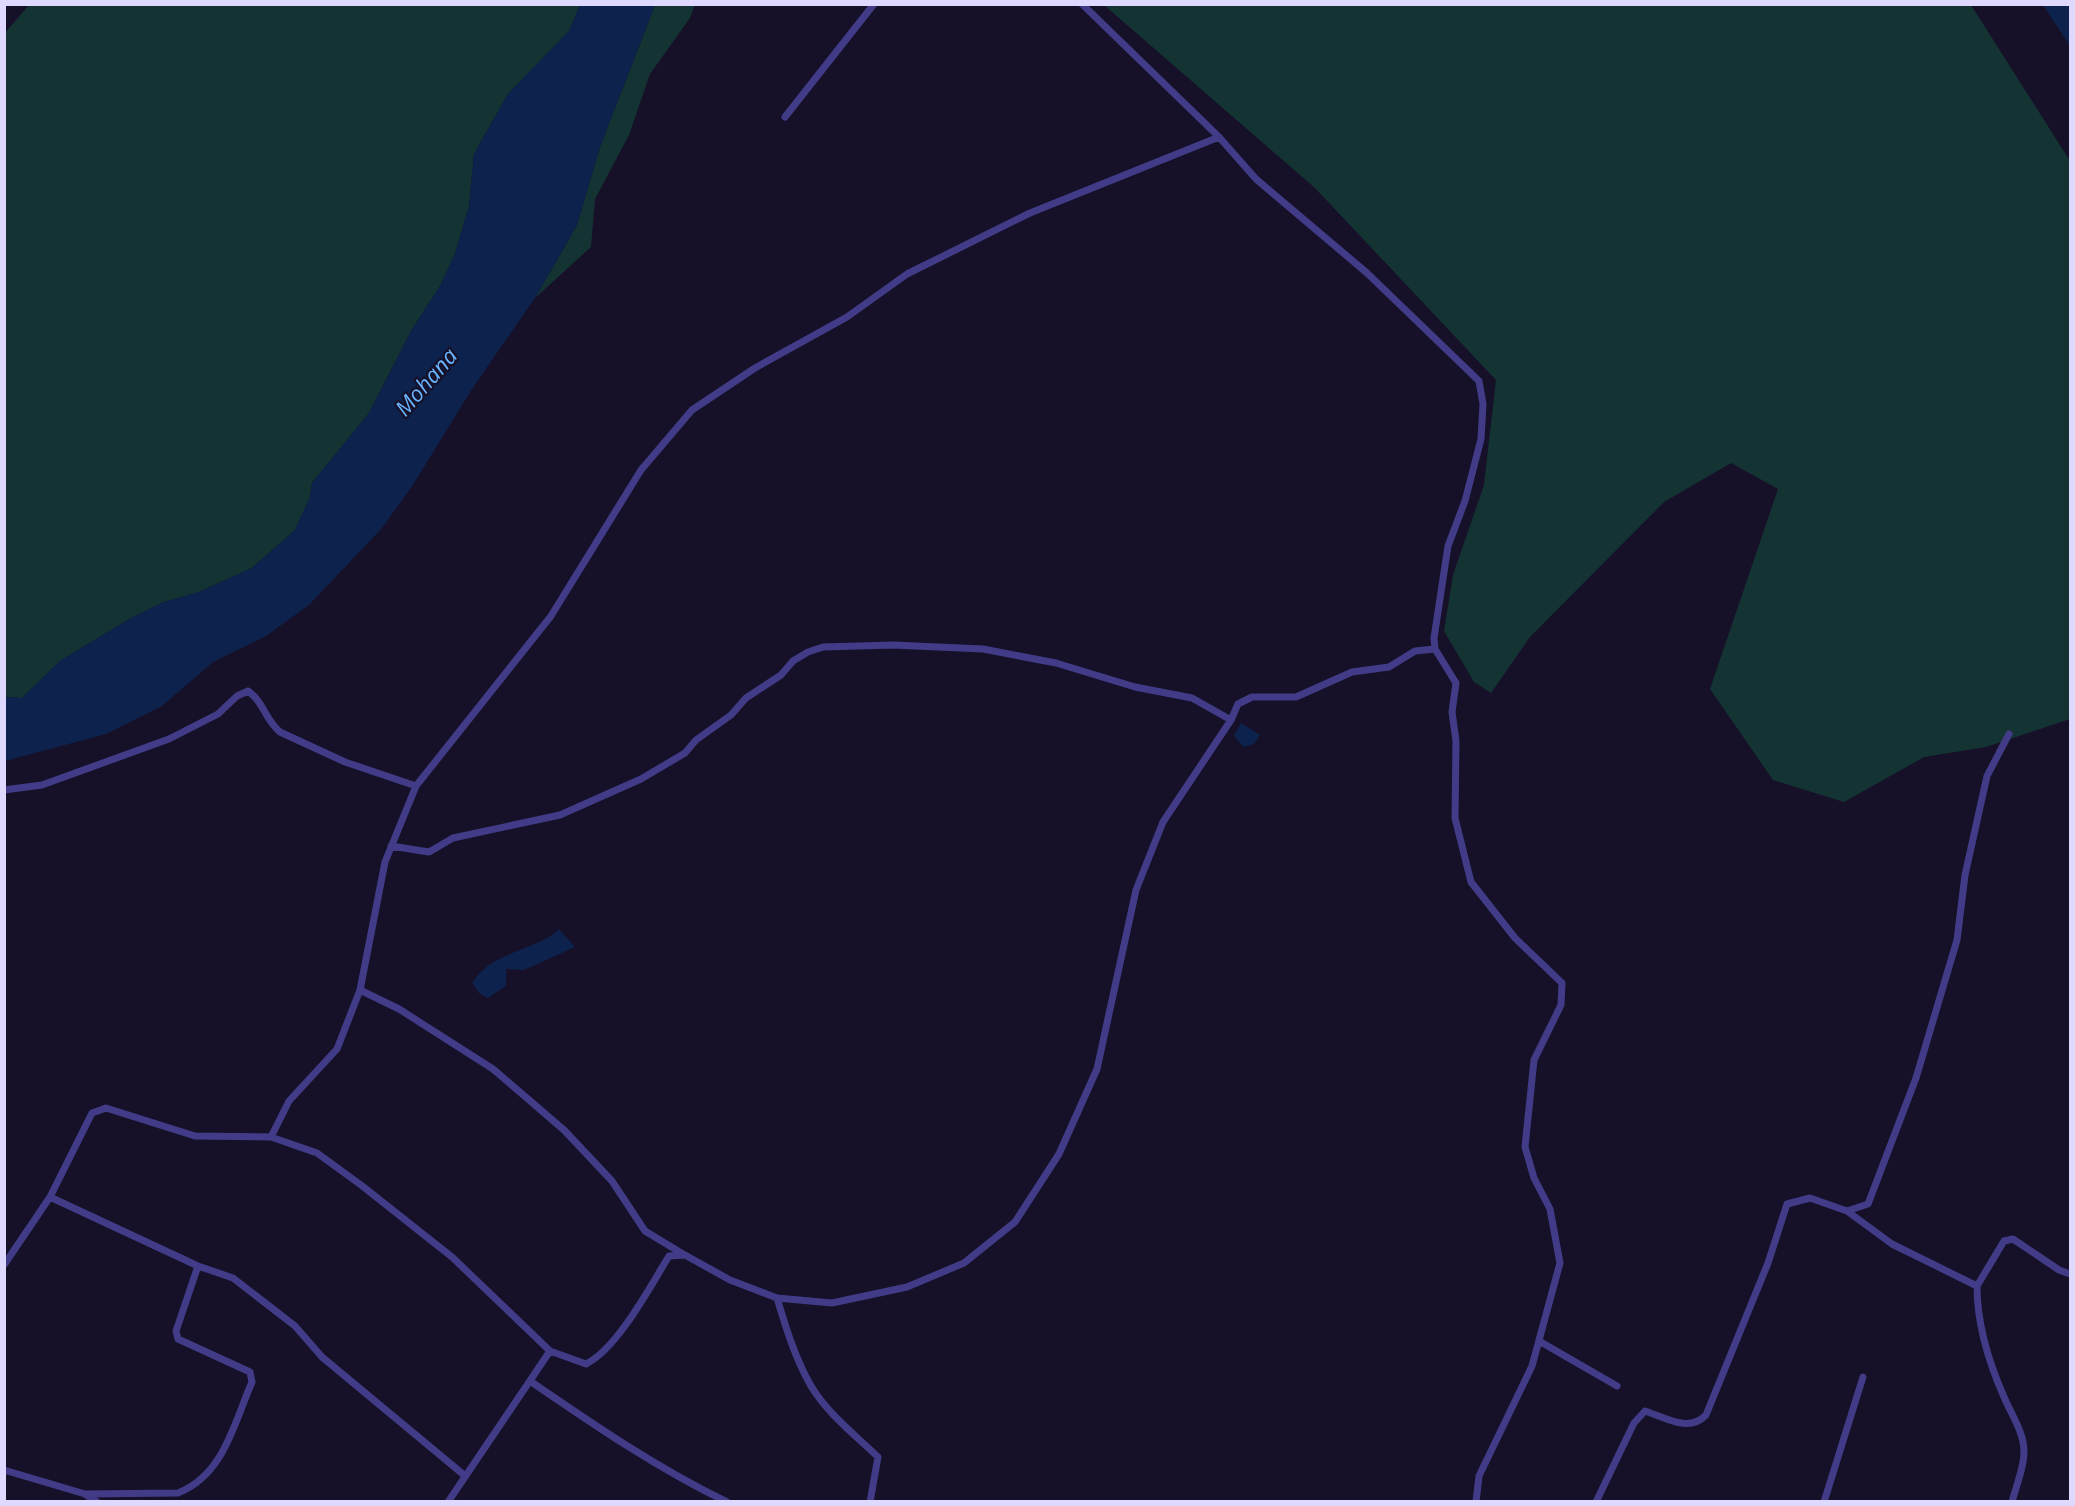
<svg xmlns="http://www.w3.org/2000/svg" width="2075" height="1506" font-family="'Open Sans',sans-serif">
	<style>
		.green { fill: #143433 }
		.water { fill: #0d224c }
		.lines { fill: none; stroke-linecap: round; stroke-linejoin: round }
		.minor { stroke: #423c88; stroke-width: 7 }
		.labels { text-anchor: middle; stroke-width: 4.5; stroke-linejoin: round; paint-order: stroke }
		.water-label { font-size: 22px; font-style: italic; fill: #68b3fe; stroke: #161129 }
	</style>
	<rect width="100%" height="100%" fill="#161129"/>
	<!-- green -->
	<path class="green" d="M29,5H580L569,31L508,94L474,154L469,206L455,254L440,286L411,331L369,413L312,483L310,497L295,530L252,568L199,592L164,602L131,618L60,661L22,698L4,697V34Z
		M655,5H695L690,18L650,74L629,135L595,199L591,247L535,298L577,225L600,147Z
		M1104,5H1971L2070,161V719L1986,747L1924,757L1844,802L1773,780L1710,689L1778,489L1731,463L1664,502L1530,637L1491,693L1474,682L1444,631L1453,575L1484,485L1496,380L1315,188Z"/>
	<!-- water -->
	<path class="water" d="M580,5H655L600,147L577,225L535,298L472,389L411,488L382,528L309,605L266,636L213,662L162,706L106,734L5,761V697L22,698L60,661L131,618L164,602L199,592L252,568L295,530L310,497L312,483L369,413L411,331L440,286L455,254L469,206L474,154L508,94L569,31Z
		M2043,5H2070V46Z
		M1241,723L1260,735L1254,744L1244,747L1234,736Z
		M559,929L575,947L524,970L506,969V986L488,998L479,993L472,983C492,950 535,952 559,929Z"/>
	<g class="lines">
		<!-- minor -->
		<path class="minor" d="M1082,4L1219,137L1256,179L1367,273L1479,381L1483,404L1481,439L1465,501L1448,546L1434,638L1435,649L1456,683L1452,712L1456,741L1455,818L1471,882L1515,938L1562,983L1561,1005L1534,1060L1525,1147L1534,1178L1550,1209L1560,1263L1532,1366L1479,1476L1476,1502
			M785,117L874,4
			M1231,720L1238,704L1252,697H1296L1352,672L1389,667L1415,651L1435,649
			M4,790L42,785L169,739L218,714L237,696L248,691C264,702 265,720 280,732L345,762L416,786
			M391,846L429,852L453,838L560,815L641,779L685,753L696,740L731,715L746,698L781,675L793,661L808,652L823,647L893,645L983,649L1056,663L1135,687L1192,698L1231,720L1163,822L1136,890L1097,1069L1059,1154L1015,1222L964,1263L907,1287L832,1303L777,1298
			M360,990L399,1009L493,1069L564,1130L612,1181L645,1231L683,1254
			M271,1137L317,1153L361,1185L452,1257L550,1351L448,1502
			M50,1197L198,1266L233,1278L295,1326L322,1357L464,1475
			M1847,1211L1892,1244L1977,1286C1977,1322 1989,1363 2004,1397C2012,1416 2024,1432 2024,1452C2024,1468 2016,1486 2012,1502
			M4,1265L50,1197L92,1113L106,1108L195,1136L271,1137L289,1101L337,1049L360,990L385,862L416,786L551,616L641,470L692,410L755,368L847,317L907,274L1030,213L1219,137
			M1977,1286L2004,1241L2013,1239L2059,1270L2070,1274
			M1539,1341L1617,1386
			M550,1351L586,1364C617,1349 650,1287 669,1256L685,1255L730,1280L777,1298C786,1328 795,1358 811,1386C827,1413 855,1435 878,1457L870,1502
			M530,1381C594,1425 657,1468 727,1502
			M4,1470L85,1494L97,1502
			M85,1494L178,1493C224,1475 234,1423 252,1382L250,1372L178,1339L176,1331L198,1266
			M1596,1502L1634,1423L1645,1411C1666,1418 1689,1433 1706,1415L1768,1263L1787,1204L1810,1198L1847,1211L1868,1204L1916,1078L1957,940L1965,875L1987,776L2009,734
			M1824,1502L1863,1377"/>
	</g>
	<g class="labels">
		<!-- water labels -->
		<g class="water-label">
			<text transform="translate(426 382) rotate(-49)" y="8">Mohana</text>
		</g>
	</g>
	<!-- border -->
	<rect width="2075" height="1506" fill="none" stroke="#dfd9ff" stroke-width="12"/>
</svg>
